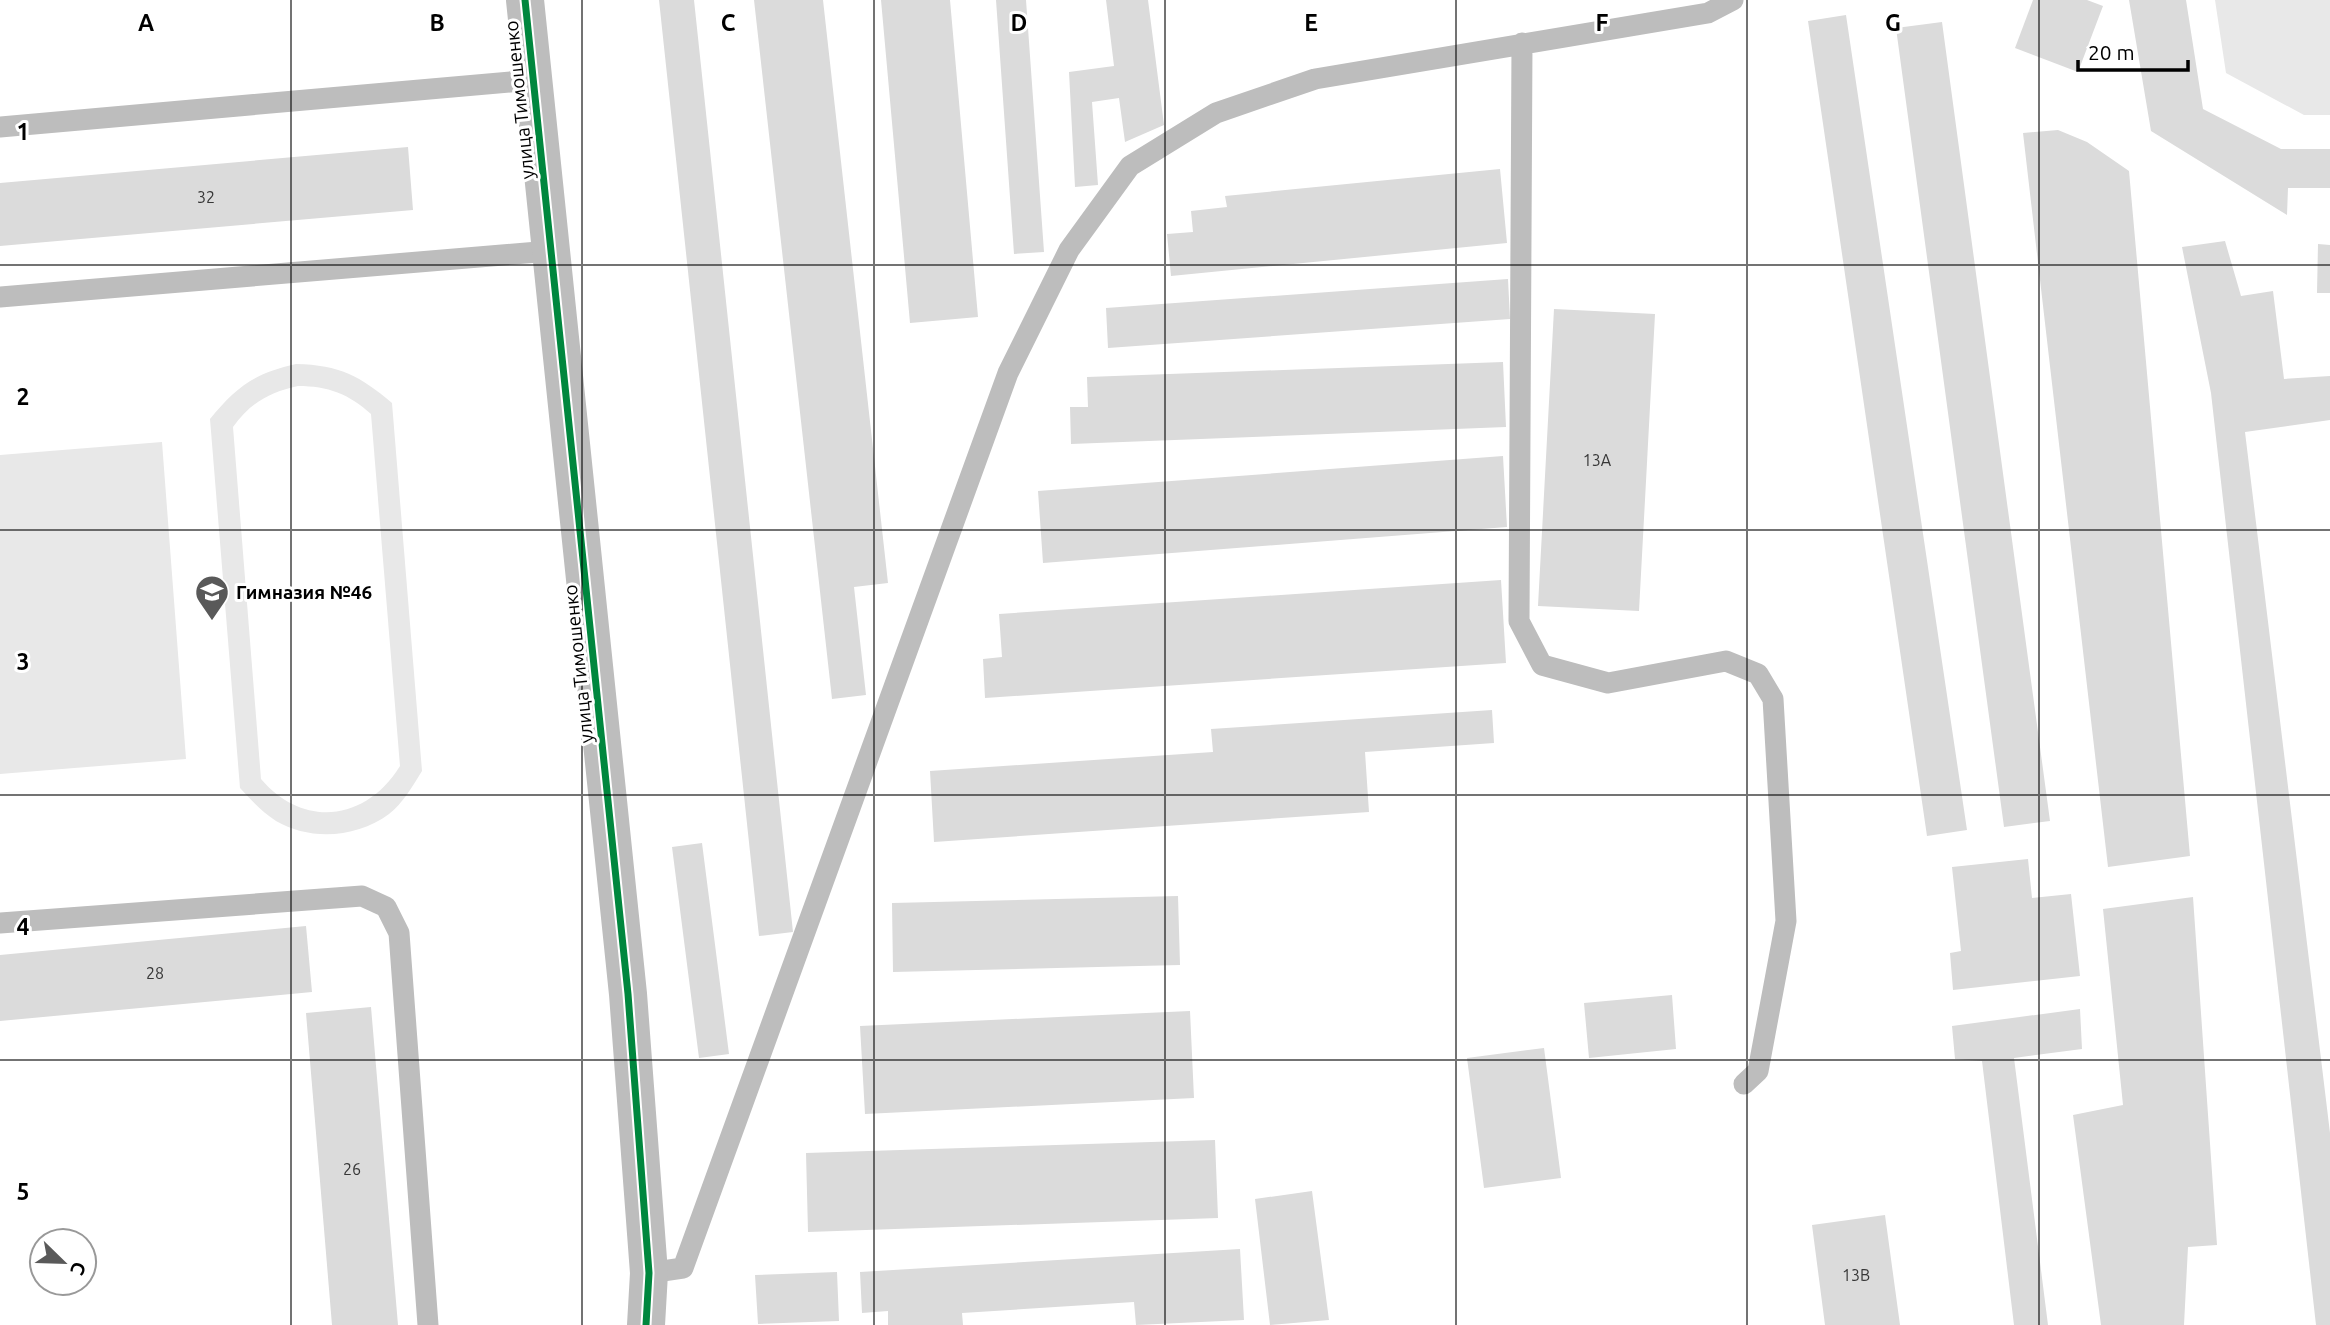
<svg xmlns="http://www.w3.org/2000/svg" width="2330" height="1325" font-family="Ubuntu,sans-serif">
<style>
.green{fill:#e8e8e8;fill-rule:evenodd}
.building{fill:#dbdbdb}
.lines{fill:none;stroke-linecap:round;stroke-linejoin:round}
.service{stroke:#bdbdbd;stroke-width:21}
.tertiary{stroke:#bdbdbd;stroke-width:38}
.cycleway-casing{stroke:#fff;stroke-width:11}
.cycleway{stroke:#00873e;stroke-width:7}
.grid{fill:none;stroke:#000;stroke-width:2;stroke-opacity:0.55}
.labels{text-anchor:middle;stroke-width:6;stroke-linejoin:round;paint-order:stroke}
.number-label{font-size:16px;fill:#373737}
.street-label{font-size:19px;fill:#000;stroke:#fff}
.poi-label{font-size:19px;font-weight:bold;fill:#000;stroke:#fff;text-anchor:start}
.grid-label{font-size:23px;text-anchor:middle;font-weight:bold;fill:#000;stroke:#fff;stroke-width:6;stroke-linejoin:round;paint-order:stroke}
</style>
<rect width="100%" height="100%" fill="#fff"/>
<path class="green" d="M2215,0H2330V115H2304L2226,73Z
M296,364C340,365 360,376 392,403L422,771C412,787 403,803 389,814C357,838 310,841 276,821C262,812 251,800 240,788L210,419C236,387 255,373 296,364ZM298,386C328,386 349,394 371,414L400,766C366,821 304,829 261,779L233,427C250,403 270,392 298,386Z
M162,442L186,759L0,774V455Z"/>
<path class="building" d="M659,0H694L793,932L759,936Z
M754,0H823L888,583L854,587L866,695L832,699Z
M881,0H950L978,317L910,323Z
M996,0H1026L1044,252L1014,254Z
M1106,0H1148L1164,125L1125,142L1119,98L1092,102L1098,185L1075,187L1069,72L1114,66Z
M2033,0H2087L2103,6L2078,72L2015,48Z
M2129,0H2186L2203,109L2281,149H2330V188H2288L2287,215L2151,131Z
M1846,15L1967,830L1927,836L1808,21Z
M1942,22L2050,821L2004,827L1896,28Z
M2058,130L2087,142L2129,171L2190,856L2108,867L2023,133Z
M408,147L413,210L0,246V183Z
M1500,169L1507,243L1171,276L1167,234L1193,232L1191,211L1227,207L1225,196Z
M2225,241L2241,296L2273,291L2284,379L2330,376V420L2245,432L2330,1133V1325H2316L2211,393L2182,247Z
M2318,244L2330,245V293H2317Z
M1508,279L1510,319L1108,348L1106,308Z
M1554,309L1655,314L1639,611L1538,606Z
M1503,362L1506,427L1071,444L1070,407H1088L1087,377Z
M1503,456L1507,527L1043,563L1038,491Z
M1501,580L1506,663L985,698L983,659L1002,657L999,614Z
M1492,710L1494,743L1365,752L1369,812L934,842L930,771L1213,752L1211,729Z
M702,843L729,1054L699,1058L672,847Z
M2028,859L2032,898L2071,894L2080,976L1953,990L1950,953L1961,951L1952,867Z
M1178,896L1180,965L893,972L892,903Z
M2193,897L2217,1245L2188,1247L2184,1325H2101L2073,1115L2123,1105L2103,909Z
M306,926L312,992L0,1021V955Z
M1672,995L1676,1049L1589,1058L1584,1003Z
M371,1007L398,1325H332L306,1013Z
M2080,1009L2082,1049L2014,1058L2048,1325H2014L1982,1061L1955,1059L1952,1026Z
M1190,1011L1194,1098L865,1114L860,1026Z
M1544,1048L1561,1178L1484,1188L1467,1058Z
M1215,1140L1218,1218L808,1232L806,1153Z
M1312,1191L1329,1320L1270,1325L1255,1199Z
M1885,1215L1900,1325H1825L1812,1225Z
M1240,1249L1244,1320L1136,1325L1134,1302L962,1313L963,1325H888V1311L862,1313L860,1272Z
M837,1272L839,1321L758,1324L755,1275Z"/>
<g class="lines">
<path class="service" d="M1522,43L1519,621L1542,665L1608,683L1726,661L1758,674L1773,699L1786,921L1758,1071L1744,1084
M0,127L532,80
M0,297L550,251
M0,923L362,896L386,907L399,933L428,1325
M649,1273L683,1268L1008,373L1069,250L1130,166L1216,113L1315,79L1708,13L1733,0"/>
<path class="tertiary" d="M525,0L628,994L649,1273L646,1325"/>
<g class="cycleway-casing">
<path id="cycleway" d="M525,0L628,994L649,1273L646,1325"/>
</g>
<use href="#cycleway" class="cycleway"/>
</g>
<path class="grid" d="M291,0V1325M582,0V1325M874,0V1325M1165,0V1325M1456,0V1325M1747,0V1325M2039,0V1325M0,265H2330M0,530H2330M0,795H2330M0,1060H2330"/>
<defs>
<g id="school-pin" transform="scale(1.75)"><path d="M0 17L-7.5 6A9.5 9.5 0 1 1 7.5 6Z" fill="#595959" stroke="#fff"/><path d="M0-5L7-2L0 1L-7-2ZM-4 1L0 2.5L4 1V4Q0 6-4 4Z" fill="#fff"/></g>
</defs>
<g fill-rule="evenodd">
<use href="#school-pin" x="212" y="592"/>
</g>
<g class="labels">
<g class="number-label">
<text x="206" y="203">32</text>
<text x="1597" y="466">13А</text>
<text x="155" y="979">28</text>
<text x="352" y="1175">26</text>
<text x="1856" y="1281">13В</text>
</g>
<g class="street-label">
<text transform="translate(519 100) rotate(-96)" y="7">улица Тимошенко</text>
<text transform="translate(578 664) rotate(-96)" y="7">улица Тимошенко</text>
</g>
<g class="poi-label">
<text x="236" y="599">Гимназия №46</text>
</g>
</g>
<g class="grid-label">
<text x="146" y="31">A</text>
<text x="437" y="31">B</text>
<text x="728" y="31">C</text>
<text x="1019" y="31">D</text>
<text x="1311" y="31">E</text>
<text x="1602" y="31">F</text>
<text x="1893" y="31">G</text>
<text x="23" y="140">1</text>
<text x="23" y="405">2</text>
<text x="23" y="670">3</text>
<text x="23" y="935">4</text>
<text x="23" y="1200">5</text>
</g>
<g transform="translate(63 1262) rotate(113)"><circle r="33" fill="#ffffff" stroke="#999999" stroke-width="2"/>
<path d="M0-5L12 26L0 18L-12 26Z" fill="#595959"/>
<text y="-10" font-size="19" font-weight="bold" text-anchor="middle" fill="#000000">С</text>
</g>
<path d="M2078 60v10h110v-10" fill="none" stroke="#000000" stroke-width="3.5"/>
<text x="2088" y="60" font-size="21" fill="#000000" stroke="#ffffff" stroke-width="5" paint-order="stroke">20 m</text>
</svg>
